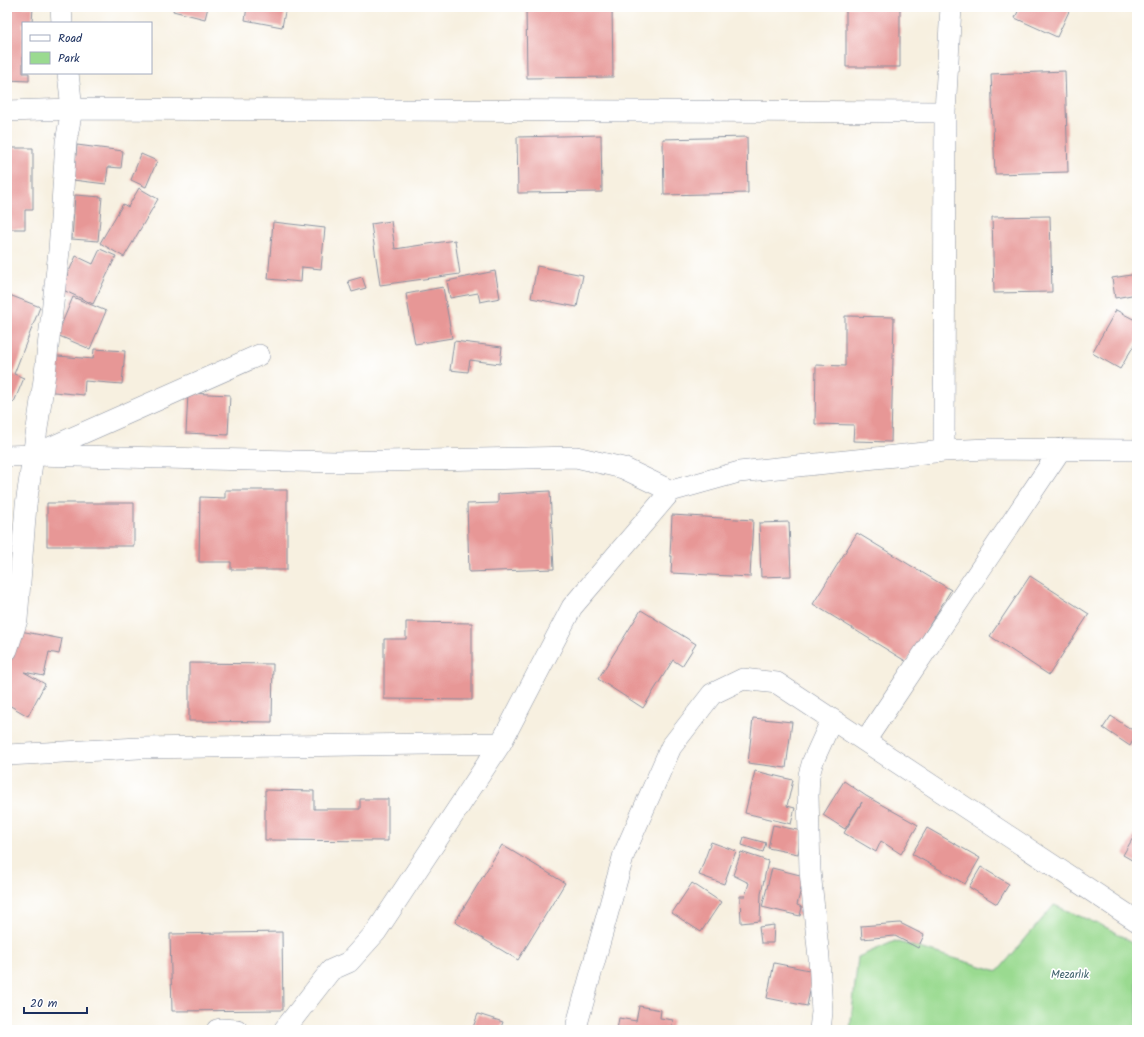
<svg xmlns="http://www.w3.org/2000/svg" width="1144" height="1037" font-family="Kalam,sans-serif">
<style>
.green{fill:#9ada90;stroke:#5a8477}
.building{fill:#e79796}
.lines{fill:none;stroke-linecap:round;stroke-linejoin:round}
.minor-casing{stroke:#89909f;stroke-width:22}
.minor{stroke:#fff;stroke-width:21}
.labels{text-anchor:middle;stroke-width:3.5;stroke-linejoin:round;paint-order:stroke}
.park-label{font-size:11px;fill:#41626d;stroke:#fff}
</style>
<rect width="100%" height="100%" fill="#fff"/>
<filter id="ink" filterUnits="userSpaceOnUse"><feTurbulence type="fractalNoise" baseFrequency=".025" numOctaves="2"/><feDisplacementMap in="SourceGraphic" scale="8" xChannelSelector="R" yChannelSelector="G"/><feConvolveMatrix kernelMatrix="1 2 1 2 8 2 1 2 1" color-interpolation-filters="sRGB"/></filter>
<filter id="wash" filterUnits="userSpaceOnUse"><feTurbulence type="fractalNoise" baseFrequency=".012" numOctaves="4" result="noise"/><feDisplacementMap in="SourceGraphic" scale="16" xChannelSelector="R" yChannelSelector="G"/><feGaussianBlur stdDeviation="0.9" result="paint"/><feColorMatrix in="noise" values="0 0 0 0 0 0 0 0 0 0 0 0 0 0 0 0 0 1.4 0 .05"/><feComposite in="paint" operator="in"/></filter>
<g filter="url(#wash)">
<rect width="100%" height="100%" fill="#f7f0e0"/>
<path class="green" d="M1054,905L1112,930L1137,946V1030H850L858,957L895,941L998,971Z"/>
<g id="blocks">
<path class="building" d="M7,7H33L32,23H23V73H29V81L7,80Z
M174,7H208L205,19L173,11Z
M247,7H286L282,27L245,20Z
M526,7H612L613,77L527,78Z
M846,7H900V67H846Z
M1020,7H1071L1057,37L1015,18Z
M1065,71L1068,172L995,174L991,74Z
M601,135L602,192L518,193L517,137Z
M747,137L748,193L664,195L663,139Z
M77,145L123,151L121,168L108,167L106,184L73,180Z
M7,148H33V210H25V229H7Z
M141,154L157,161L146,187L131,180Z
M139,188L158,199L124,257L100,243L123,204L128,207Z
M75,195L102,197L98,241L72,239Z
M1050,216L1052,292L994,293L992,217Z
M391,221L395,249L455,240L460,274L380,285L371,224Z
M273,222L325,228L321,269L302,267L301,282L268,279Z
M100,249L116,256L93,304L61,289L76,256L93,264Z
M537,266L583,275L577,307L531,298Z
M495,271L500,298L480,302L478,293L450,298L447,281Z
M1137,274V294L1115,298L1112,278Z
M362,277L366,288L352,292L348,281Z
M443,287L452,338L415,344L406,294Z
M7,294L40,307L14,374L24,378L14,402L7,399Z
M73,297L106,311L90,349L57,335Z
M1116,310L1137,321V340L1120,369L1092,353Z
M845,316L894,317L891,442L853,441L854,425L815,424L816,365L845,366Z
M454,341L502,347L500,364L470,360L468,372L450,370Z
M94,349L125,351L122,384L85,381L84,395L44,391L47,355L93,359Z
M188,393L230,395L228,435L186,433Z
M225,490H287V570H231V562H199L200,497L225,498Z
M550,491L554,569L469,572L467,504L498,503V494Z
M47,503H134V546H47Z
M672,515L753,520L750,577L671,573L672,556H670Z
M1136,516H1137V566H1135Z
M789,522L791,576L761,577L759,523Z
M857,533L951,590L907,662L813,604Z
M1030,576L1089,614L1049,675L990,636Z
M641,610L696,644L682,666L673,660L643,708L598,679Z
M406,622L472,623V700L384,699V639H406Z
M15,630L62,639L59,654L49,652L44,676L24,672L45,684L28,716L7,704V677L11,670L8,669Z
M189,663L273,664L272,722L189,721Z
M1111,716L1137,733L1130,746L1103,728Z
M753,718L792,722L786,768L748,763Z
M755,771L793,780L787,806L795,808L791,824L745,813Z
M844,781L866,796L918,825L901,854L881,841L876,852L844,833L862,802L845,829L823,815Z
M265,790L314,791V809H360V799H388V841L265,840Z
M773,825L802,831L798,854L768,848Z
M927,828L980,858L965,884L912,854Z
M1137,831V863L1123,855Z
M744,837L766,843L763,852L742,845Z
M711,842L736,851L724,884L699,875Z
M502,845L565,883L518,960L455,922Z
M741,852L768,861L761,894L760,921L741,923L740,896H745L749,883L733,875Z
M981,867L1009,884L997,904L969,887Z
M772,868L804,876L797,905L802,907L800,916L762,907Z
M692,883L721,902L701,932L672,913Z
M900,923L924,935L918,948L895,936L862,939L861,926Z
M774,925L773,943H761L759,927Z
M282,932L283,1010L172,1011L170,934Z
M774,963L814,971L807,1006L767,998Z
M639,1006L661,1010L660,1018L673,1020L671,1030H617L619,1018L636,1021Z
M478,1014L503,1022L500,1030H472Z"/>
</g>
</g>
<g filter="url(#ink)">
<use href="#blocks" fill-opacity="0" stroke="#89909f" stroke-width="1"/>
<g class="lines">
<g class="minor-casing">
<path id="minor" d="M61,7L62,23
M7,111L72,109L945,112
M944,451L945,112L951,7
M38,453L259,355
M7,456L33,455L336,462L576,457L623,468L671,491
M7,650L17,620L26,505L45,373L59,251L66,142L72,109L68,73
M865,741L1061,449
M7,755L139,748L501,743
M217,1030L221,1029L237,1030
M284,1030L331,970L349,962L376,932L501,743L572,607L671,491L739,472L944,451L988,449L1137,450
M577,1030V1024L624,854L671,747L712,694L743,679L777,683L1137,921
M820,1030L822,1012L819,958L810,871L808,796L809,775L813,761L832,719"/>
</g>
<use href="#minor" class="minor"/>
</g>
</g>
<g class="labels">
<g class="park-label">
<text x="1070" y="978">Mezarlık</text>
</g>
</g>
<rect width="1144" height="1037" fill="none" stroke="#fff" stroke-width="24"/>
<rect x="22" y="22" width="130" height="52" fill="#ffffff" stroke="#a4acbf"/>
<rect x="30" y="35" width="20" height="6" fill="#ffffff" stroke="#a4acbf"/>
<text x="58" y="42" font-size="12" fill="#1b2f5e">Road</text>
<rect x="30" y="52" width="20" height="12" fill="#9ada90" stroke="#a4acbf"/>
<text x="58" y="62" font-size="12" fill="#1b2f5e">Park</text>
<path d="M24 1007v6h63v-6" fill="none" stroke="#1b2f5e" stroke-width="2"/>
<text x="30" y="1007" font-size="12" fill="#1b2f5e" stroke="#ffffff" stroke-width="3" paint-order="stroke">20 m</text>
</svg>
